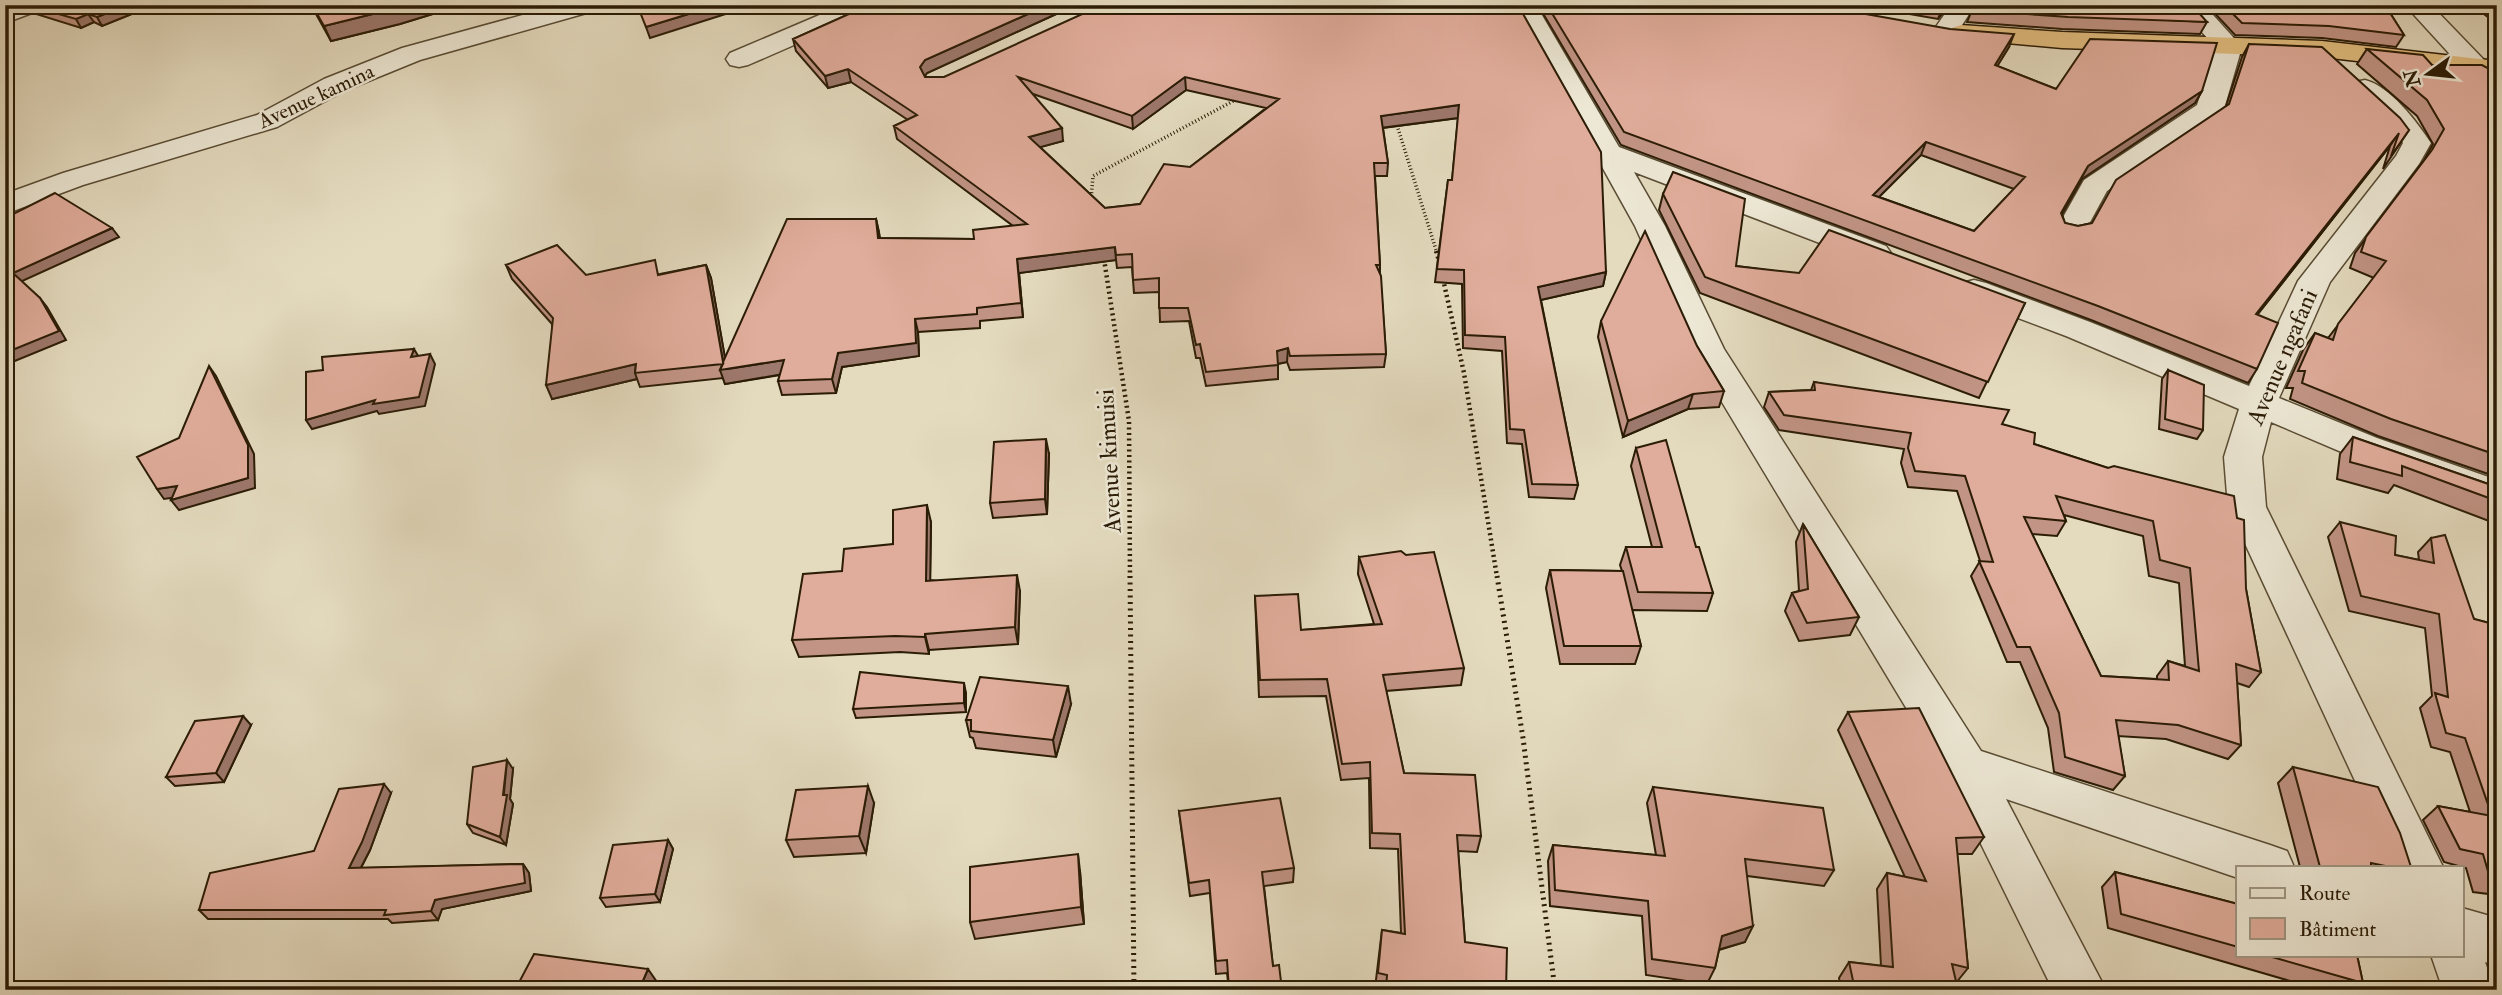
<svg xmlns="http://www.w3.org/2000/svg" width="2502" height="995" font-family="'IM FELL Double Pica',serif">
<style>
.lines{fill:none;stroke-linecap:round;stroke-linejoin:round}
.street-casing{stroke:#594c34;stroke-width:3}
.highway-casing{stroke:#2b1c06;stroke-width:3}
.path-far2{stroke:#2b1c06;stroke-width:3.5;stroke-dasharray:1 2.5;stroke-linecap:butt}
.path-far1{stroke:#2b1c06;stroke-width:4.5;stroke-dasharray:2 3.5;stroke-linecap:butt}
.path{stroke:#2b1c06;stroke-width:5;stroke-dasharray:2 4.5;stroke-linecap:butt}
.street{fill:#ede8d5;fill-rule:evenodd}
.highway{fill:#e2be80;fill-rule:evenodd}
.wall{fill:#c19485;stroke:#2b1c06;stroke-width:2;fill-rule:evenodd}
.shaded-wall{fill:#9d786c;stroke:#2b1c06;stroke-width:2}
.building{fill:#e0ac9b;stroke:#2b1c06;stroke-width:2;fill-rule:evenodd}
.labels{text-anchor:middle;stroke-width:5;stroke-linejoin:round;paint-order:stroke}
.far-street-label{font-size:21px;fill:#2b1c06;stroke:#ede8d5}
.street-label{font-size:24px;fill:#2b1c06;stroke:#ede8d5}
</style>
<rect width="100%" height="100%" fill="#e4dbbf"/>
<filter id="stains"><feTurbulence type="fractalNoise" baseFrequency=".00286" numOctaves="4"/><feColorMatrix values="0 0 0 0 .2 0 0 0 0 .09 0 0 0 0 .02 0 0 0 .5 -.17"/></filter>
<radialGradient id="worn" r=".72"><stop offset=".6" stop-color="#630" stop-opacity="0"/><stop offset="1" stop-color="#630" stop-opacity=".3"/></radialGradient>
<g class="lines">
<g class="street-casing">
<path id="street" d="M9,5H43L40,10L5,23V7Z
M559,5H600L597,10L420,60L344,91L277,127L83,185L5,214V194L63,173L257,115L324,79L402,48Z
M843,5H877L874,10L748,65L739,67L730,65L726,59L730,53Z
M1512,5H1536L1619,147L1886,246L1891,253L1886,260L1875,262L1864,260L1634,172L1665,226L1724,349L1981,751L2270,845L2287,851L2294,867H2238V878L2006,799L2106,990H2053L1949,779L1690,349L1635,226Z
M1951,5H1975L1955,36L1946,39L1937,36L1933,31Z
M2178,5H2204L2242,47L2224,109L2220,115L2107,191L2083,235L2072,237L2061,235L2057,228L2084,180L2197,105L2216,48Z
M2405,5H2431L2486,62L2490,68L2486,74L2477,76L2468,74Z
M2365,80C2390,86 2417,122 2431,143L2419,164L2330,282L2279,398L2377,438L2497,480V507L2351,456L2271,422L2262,457L2266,507L2443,867H2395L2228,507L2224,457L2239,409L2066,336L1962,297L1958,290L1962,283L1974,280L1986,283L2090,322L2249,386L2298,281L2396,156L2403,143L2394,129L2352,88L2355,82Z
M2462,908L2497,918V966L2485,962L2495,990H2443L2431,955H2462Z"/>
</g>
<g class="highway-casing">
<path id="highway" d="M1961,25L2062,32L2322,41L2497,61V77L2322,57L2062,48L1952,38L1948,33L1952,28Z"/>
</g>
<path class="path-far2" d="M1396,122L1437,253
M1091,200L1093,176L1237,99"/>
<path class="path-far1" d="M1436,251L1440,264
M1104,259L1129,421L1130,577
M1443,279L1464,373L1497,577"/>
<path class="path" d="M1130,576L1134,990
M1497,576L1523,738L1555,990"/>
<use href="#street" class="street"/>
<use href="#highway" class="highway"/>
</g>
<path class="wall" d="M32,5H154L102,26L94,22L81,28L36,14L30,6Z
M311,5H462L400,24L331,41Z
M869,5H1076L927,73L925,76V77H944L1518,5L1606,272L1603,286L1541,300L1578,485L1574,499L1529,497L1522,444L1507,443L1502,351L1463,348L1462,284L1435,282L1448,180H1452L1458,118L1383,128L1388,163L1387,176H1375L1380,265V273L1386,354L1384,367L1290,370L1287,362L1278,364V379L1206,386L1200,358H1196L1189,321L1160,322L1159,292L1134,293L1132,267L1117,268L1116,260L1019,273L1023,317L980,321V328L918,332L919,356L842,367L836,393L782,395L778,381L780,375L725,384L723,378L640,387L637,379L552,399V324L512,279L506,265L586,275L660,274L706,265L711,278L725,359L876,219L880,238L974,239L1013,226L897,139L894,126L908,120L851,82L828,88L796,51L793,39ZM1186,90L1266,108L1190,167L1140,204L1105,208L1040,147L1063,141L1033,94L1133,129Z
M1538,5H1815L2009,47L1997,66L2056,89L2202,91L2195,103L2082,179L2062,214L2065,223L2078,226L2092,223L2226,106L2242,57L2249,44L2409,130L2383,169L2390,146L2257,315V369L2248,383L2091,320L1621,145ZM1921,155L2014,189L1974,231L1879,197Z
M1857,5H1949L1938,19Z
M2207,5H2385L2404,35L2396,47L2322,38L2235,35Z
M2472,5H2497V24Z
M1972,10L2207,22L2200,34L2062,29L1967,22Z
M2367,49L2432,65L2497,73V477L2378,436L2290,399L2293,388H2286L2303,350L2315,333L2328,338L2374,278L2350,268L2355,253L2424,160L2433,144L2417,116L2357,64Z
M1663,194L1736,266L2025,303L1979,398L1700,293L1659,210Z
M1601,321L1697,346L1724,391L1719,407L1688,409L1623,437L1598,337Z
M2168,370L2203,430L2197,439L2159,429L2162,379Z
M1814,382L2002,424L2034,444L2108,468L2246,589L2261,672L2249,687L2237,683L2241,745L2228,759L2166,739L2118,736L2125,776L2113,790L2054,772L2048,728L2020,662H2007L1971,576L1980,561L1957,491L1908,487L1901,463L1904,449L1779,430L1764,407L1769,392L1811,390ZM2064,515L2143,536L2149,576L2179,583L2185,666L2168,661L2157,676V679L2101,676L2032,534L2057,536L2066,521Z
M2353,437L2497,487V524L2394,485L2388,493L2337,479L2340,454Z
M1636,448L1696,547L1713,593L1707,611L1632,610L1641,646L1635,664H1560L1546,588L1550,570L1622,571L1620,565L1626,547H1652L1631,466Z
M1049,454L1047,514L993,518L990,503Z
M931,522L930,580L1020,591L1018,644L929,650V654L900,652L799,657L792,640L842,571L893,544Z
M2340,522L2395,555L2419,560L2418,552L2431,538L2474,619L2497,625V895L2473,892L2466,868L2444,862L2423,820L2438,806L2470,812L2450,752L2431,747L2420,708L2432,696L2425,628L2349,611L2328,537Z
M1803,524L1859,617L1850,635L1799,641L1785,611L1792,593L1799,591L1796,542Z
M1359,557L1464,668L1461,685L1386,691L1404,773L1481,836L1477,852L1458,851L1465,942L1506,990H1385L1375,988L1382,930L1401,933L1398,849L1370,848L1369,778L1341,780L1326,696L1259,697L1255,596L1301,630L1374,624L1358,574Z
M966,693V712L856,718L853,709Z
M1071,704L1056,757L976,748L973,738L970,737L966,720Z
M1848,712L1984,837L1972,854H1957L1968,968L1956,983L1958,990H1841L1839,978L1849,962L1881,966L1877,889L1887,873L1905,877L1838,730Z
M251,725L224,782L175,786L166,777Z
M2293,767L2411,867H2300L2278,783Z
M513,769L510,799L513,804L506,845L473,833L467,824Z
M1653,787L1834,870L1824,886L1747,876L1745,942L1719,950L1715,968L1707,984L1646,975L1642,916L1550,906L1548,861L1553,845L1656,855L1647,803Z
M391,793L370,850L361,868L523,864L529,873L531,891L442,909L438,920L392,923L388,919H208L199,910L314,851Z
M874,803L866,853L794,857L786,840Z
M1179,811L1294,868L1293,882L1264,886L1273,966L1282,990H1229L1227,973L1216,974L1210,893L1190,896Z
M668,840L673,849L660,902L606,907L600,898Z
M1080,871L1084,924L975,939L970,922Z
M2115,872L2238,904V955H2357L2363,983L2354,990H2321L2108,928L2102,887Z"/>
<path class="shaded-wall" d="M128,5H154L102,26L97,17Z
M409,5H462L400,24L331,41L324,26Z
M718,5H754L650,38L646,27Z
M1048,5H1076L927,73L922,80L920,67L925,60Z
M1944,5H1949L1938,19L1943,7Z
M88,14L94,22L81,28L76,19Z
M2014,34L2009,47L1990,78L1995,65Z
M848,69L851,82L828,88L825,76Z
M1185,77L1186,90L1133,129L1132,116Z
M2202,91L2195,103L2082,179L2055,227L2088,166Z
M1459,105L1458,118L1380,128L1381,116Z
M1062,128L1063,141L1030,150L1029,137Z
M2399,133L2390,146L2247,328L2256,314Z
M1926,142L1921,155L1868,208L1873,195Z
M876,219L879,232L881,252L878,238Z
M112,228L119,237L20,282L13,273Z
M1115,247L1116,260L1019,273L1023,317L1017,259Z
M706,265L711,278L727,369L784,360L789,373L725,384L720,370L723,362Z
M1606,272L1603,286L1536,301L1538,287Z
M40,298L47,307L66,340L5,365V353Z
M915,319L918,332L919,356L842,367L836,393L832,379L838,353Z
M1288,348L1287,362L1277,364V351Z
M414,349L420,359L411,357Z
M430,354L435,364L425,406L379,414L377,411L312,429L306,420L375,400Z
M636,364L635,373L637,379L552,399L546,385Z
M209,366L216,376L254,454L255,488L179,510L171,500L248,478Z
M1693,394L1688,409L1623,437L1628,421Z
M1046,439L1049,454L1047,514L1045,499Z
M177,486L184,496L164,499L157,489Z
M927,505L931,522L930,597L926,581Z
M1017,575L1020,591L1018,644L1015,627Z
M925,634L929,650V654L925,637Z
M964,683L966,693V712L964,703Z
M1068,686L1071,704L1056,757L1053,740Z
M243,716L251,725L224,782L216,773Z
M507,760L513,769L510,799L513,804L506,845L500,837Z
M384,784L391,793L370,850L356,877L349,868Z
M868,786L874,803L866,853L859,836Z
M668,840L673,849L660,902L655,894Z
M1078,854L1080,871L1084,924L1081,907Z
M523,864L529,873L531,891L442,909L438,920L431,911L435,900Z
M1753,926L1745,942L1714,951L1722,936Z
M648,969L659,985L657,990H639Z"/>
<path class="building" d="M32,5H128L97,17L88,14L76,19L30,6Z
M312,5H409L324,26Z
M642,5H718L646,27L638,7Z
M869,5H1048L925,60L920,67L925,77H944L1102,5H1518L1601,152L1606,272L1538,287L1578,485L1532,484L1524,430L1510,429L1505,337L1465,335L1464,270L1437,269L1448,180H1452L1459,105L1381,116L1388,163H1374L1380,265H1376L1381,276L1386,354L1290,356L1288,348L1277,351L1278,365L1206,372L1200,344L1196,345L1188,308H1159V278L1133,280L1132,254L1116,255L1115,247L1017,259L1021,303L977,308V314L915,319L916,343L838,353L832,379L778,381L784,360L720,370L723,364L635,373L636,364L546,385L553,318L506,265L557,245L586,275L655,260L658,275L706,265L723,362L787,219H876L878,238L974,239L973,230L1027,224L894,126L917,115L848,69L825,76L793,39ZM1018,77L1132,116L1185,77L1279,99L1190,167L1164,164L1140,204L1105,208L1029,137L1062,128Z
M1547,5H1815L1950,29L2014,34L1995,65L2056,89L2090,39L2217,43L2202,91L2088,166L2061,213L2065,223L2078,226L2092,223L2116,180L2229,104L2249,44L2322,47L2400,118L2409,130L2391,156L2399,133L2256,314L2278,323L2257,369L2098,306L1624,132ZM1926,142L2025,177L1974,231L1873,195Z
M1975,5H2192L2207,22L2068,17L1972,10Z
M2224,5H2385L2404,35L2329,26L2242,23Z
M2488,5H2497V12Z
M2367,49L2423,55L2432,65H2482L2497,73V455L2391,419L2302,383L2305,371H2298L2315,333L2333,340L2338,324L2386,261L2361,252L2366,237L2432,150L2444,129L2427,100Z
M1673,172L1745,199L1736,266L1799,273L1829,230L2025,303L1988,382L1705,277L1663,194Z
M55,193L112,228L13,273L40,298L59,331L5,353V218Z
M1645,231L1697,346L1724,391L1693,394L1628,421L1601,321Z
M414,349L411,357L430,354L419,397L373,404L375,400L306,420V372L323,370L322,357Z
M209,366L248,445V478L171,500L177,486L157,489L137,457L179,438Z
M2168,370L2204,385L2203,430L2165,419Z
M1814,382L2009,410L2002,424L2035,433L2034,444L2108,468L2114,466L2234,496L2237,518L2244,520L2246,589L2261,672L2236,664L2241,745L2178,725L2116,720L2125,776L2065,757L2059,713L2030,647H2017L1979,561L1993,562L1965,476L1915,471L1908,448L1911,433L1784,415L1769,392L1815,390ZM2056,496L2153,521L2160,560L2190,568L2199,671L2168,661L2169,680L2101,676L2024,517L2066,521Z
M2353,437L2497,487V501L2402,466V476L2350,462Z
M1046,439L1045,499L990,503L994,442Z
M1666,440L1696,547H1699L1713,593L1638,592L1626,547H1662L1636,448Z
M927,505L926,581L1017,575L1015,627L925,634V637L895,636L792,640L803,574L842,571L844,549L893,544V510Z
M2340,522L2396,536L2395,555L2434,563L2431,538L2445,535L2474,619L2497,625V879L2490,878L2483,854L2460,849L2438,806L2492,816L2465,738L2446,733L2435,693L2448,697L2439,614L2361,596Z
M1803,524L1859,617L1807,623L1792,593L1808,589Z
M1401,551L1406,555L1434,552L1464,668L1383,675L1404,773L1475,775L1481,836L1457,835L1465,942L1507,948L1506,990H1490L1463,986V990H1386L1387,975L1378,973L1382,930L1405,934L1400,834L1372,833L1370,762L1342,764L1327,679L1260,680L1255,596L1298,594L1301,630L1382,624L1359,557Z
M1550,570L1623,571L1641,646H1564Z
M860,672L964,683V703L853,709Z
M980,677L1068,686L1053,740L971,731V720H966Z
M1919,708L1984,837L1956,838L1968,968L1952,964L1958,990H1855L1849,962L1893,967L1887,873L1926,881L1848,712Z
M243,716L216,773L166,777L195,721Z
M507,760L503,795H507L500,837L467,824L473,767Z
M2293,767L2378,787L2400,833L2411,867H2390L2371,863V867H2320Z
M384,784L362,842L349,868L523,864L525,883L435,900L431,911L384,915L386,910H199L210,873L314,851L339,789Z
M868,786L859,836L786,840L796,790Z
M1653,787L1823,808L1834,870L1745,859L1753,926L1722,936L1715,968L1652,959L1648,901L1555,890L1553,845L1665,856Z
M1280,798L1294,868L1262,872L1273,966L1279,965L1282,990H1229L1227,960L1216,961L1209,880L1189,883L1179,811Z
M668,840L655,894L600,898L613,845Z
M1078,854L1081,907L970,922V867Z
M2115,872L2238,904V947L2121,914Z
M534,954L648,969L639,990H515Z
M2265,955H2357L2363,983Z
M1031,985V990H957V988Z"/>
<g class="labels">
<g class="far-street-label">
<text transform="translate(316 96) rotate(-25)" y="7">Avenue kamina</text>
</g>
<g class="street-label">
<text transform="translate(2282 357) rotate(-67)" y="8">Avenue ngafani</text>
<text transform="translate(1109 461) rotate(-93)" y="8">Avenue kimuisi</text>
</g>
</g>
<rect width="2502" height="995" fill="none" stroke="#e4dbbf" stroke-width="28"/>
<rect x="7" y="7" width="2488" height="981" fill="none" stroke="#2b1c06" stroke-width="3.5"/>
<rect x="14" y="14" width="2474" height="967" fill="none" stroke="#2b1c06" stroke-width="2"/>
<rect x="2236" y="866" width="228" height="91" fill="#ede8d5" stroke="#9f9682" stroke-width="2"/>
<rect x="2250" y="888" width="35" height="10" fill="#ede8d5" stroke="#9f9682" stroke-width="2"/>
<text x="2299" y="900" font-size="21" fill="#2b1c06">Route</text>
<rect x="2250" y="918" width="35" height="21" fill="#e0ac9b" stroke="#9f9682" stroke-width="2"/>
<text x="2299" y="936" font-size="21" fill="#2b1c06">Bâtiment</text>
<g transform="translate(2428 74) rotate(255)" stroke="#ede8d5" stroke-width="5" paint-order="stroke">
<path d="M0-5L12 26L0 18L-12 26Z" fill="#2b1c06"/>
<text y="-10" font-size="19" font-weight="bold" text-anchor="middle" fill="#2b1c06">N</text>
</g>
<rect width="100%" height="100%" filter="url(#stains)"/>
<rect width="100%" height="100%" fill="url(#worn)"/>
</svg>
